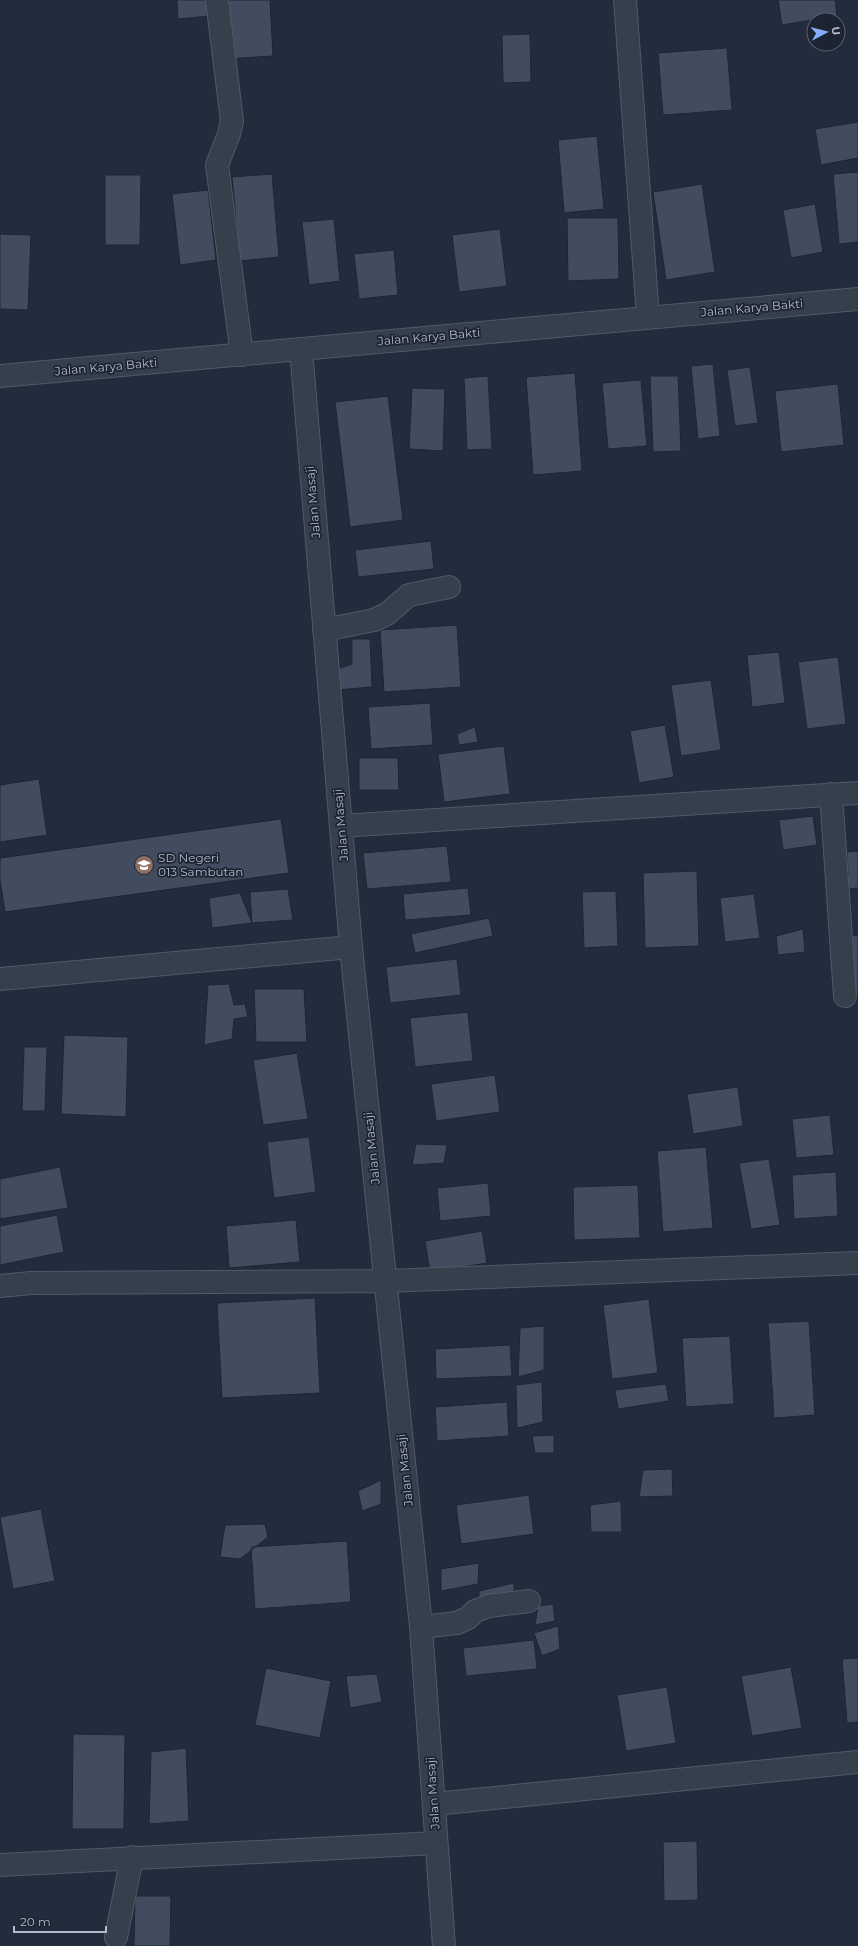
<svg xmlns="http://www.w3.org/2000/svg" width="858" height="1946" font-family="Montserrat,sans-serif">
<style>
.building{fill:#414c5e;stroke:#1e2633}
.lines{fill:none;stroke-linecap:round;stroke-linejoin:round}
.minor-casing{stroke:#525967;stroke-width:24}
.minor{stroke:#363f4c;stroke-width:22}
.labels{text-anchor:middle;stroke-width:3.5;stroke-linejoin:round;paint-order:stroke}
.street-label{font-size:12px;fill:#b2b9c8;stroke:#1c2431}
.poi-label{font-size:12px;fill:#b2b9c8;stroke:#1c2431;text-anchor:start}
</style>
<rect width="100%" height="100%" fill="#232c3c"/>
<path class="building" d="M177,0H208L209,16L178,19Z
M223,0H270L273,56L226,59Z
M778,0H835L837,16L782,25Z
M530,34L531,82L503,83L502,35Z
M727,48L732,110L663,115L658,53Z
M858,122V158L821,165L815,129Z
M597,136L604,209L564,213L558,140Z
M858,172V242L839,244L833,174Z
M272,174L279,257L240,261L232,177Z
M105,175H141L140,245H105Z
M702,184L715,272L666,280L653,192Z
M208,190L216,260L180,265L172,194Z
M815,204L823,252L791,258L783,210Z
M567,218H618L619,279L568,281Z
M334,219L340,281L309,285L302,222Z
M500,229L507,286L459,292L452,235Z
M0,234L31,235L28,310L0,309Z
M394,250L398,295L359,299L354,254Z
M713,364L720,436L698,439L691,366Z
M750,367L758,423L735,426L727,370Z
M575,373L582,471L533,475L526,377Z
M488,376L492,449L467,450L464,378Z
M650,376H678L681,451L653,452Z
M641,380L647,446L608,449L602,383Z
M838,384L844,445L781,452L775,391Z
M412,388L445,389L443,451L409,449Z
M388,396L403,520L350,527L335,402Z
M431,541L434,569L358,577L355,550Z
M457,625L461,687L384,692L380,630Z
M352,639H370L372,687L337,690L335,670L352,664Z
M779,652L785,703L752,707L747,655Z
M838,657L846,724L807,729L798,662Z
M711,680L721,750L681,756L671,685Z
M430,703L433,745L371,749L368,707Z
M665,725L674,777L639,783L630,731Z
M475,727L478,742L459,745L457,734Z
M504,746L510,794L444,802L438,754Z
M359,758H398L399,790H359Z
M39,779L47,835L0,842V785Z
M813,816L817,845L783,850L779,820Z
M281,819L289,873L5,912L0,880V858Z
M447,846L451,882L367,889L363,853Z
M858,851V888L849,889L847,852Z
M697,871L699,946L645,948L643,873Z
M468,888L471,915L405,920L403,894Z
M288,889L293,920L252,923L250,892Z
M616,891L618,946L584,948L582,892Z
M240,893L252,923L212,928L209,898Z
M754,894L760,938L725,942L720,898Z
M489,918L493,936L415,953L411,934Z
M803,929L805,952L778,955L776,936Z
M858,935V994H856L852,936Z
M457,959L461,995L390,1003L386,967Z
M229,984L234,1005L245,1004L248,1017L234,1019L232,1039L204,1045L208,985Z
M254,989H304L307,1042H256Z
M468,1012L473,1061L415,1067L410,1018Z
M64,1035L128,1037L126,1117L61,1114Z
M24,1047H47L45,1111H22Z
M297,1053L308,1119L263,1125L253,1060Z
M495,1075L500,1112L436,1121L431,1084Z
M738,1087L743,1126L693,1134L687,1094Z
M830,1115L834,1155L796,1158L792,1119Z
M309,1137L316,1192L274,1198L267,1142Z
M416,1144L447,1145L444,1163L412,1165Z
M706,1147L713,1228L663,1232L657,1151Z
M769,1159L780,1225L751,1229L739,1163Z
M60,1167L68,1208L0,1219V1179Z
M836,1172L838,1216L794,1219L792,1175Z
M488,1183L491,1216L440,1221L437,1188Z
M638,1185L640,1238L574,1240L573,1187Z
M57,1215L64,1252L0,1265V1226Z
M296,1220L300,1262L229,1268L226,1226Z
M482,1231L487,1263L430,1272L425,1241Z
M315,1298L320,1393L222,1398L217,1303Z
M649,1299L658,1373L612,1379L603,1305Z
M809,1321L815,1415L774,1418L768,1323Z
M544,1326V1370L518,1377L520,1328Z
M730,1336L734,1404L686,1407L682,1338Z
M510,1345L512,1376L436,1379L435,1349Z
M542,1382L543,1422L517,1428L516,1385Z
M666,1384L669,1401L618,1409L615,1390Z
M507,1402L509,1436L437,1441L435,1407Z
M554,1435V1453H535L532,1436Z
M672,1469L673,1496L639,1497L643,1470Z
M381,1480V1504L362,1511L358,1491Z
M529,1495L534,1534L461,1544L456,1505Z
M621,1501L622,1532H591L590,1505Z
M41,1509L55,1581L13,1589L0,1517Z
M265,1524L268,1537L240,1559L220,1557L225,1525Z
M347,1541L351,1602L255,1609L251,1547Z
M479,1563L478,1584L441,1591V1569Z
M514,1583V1597L479,1605V1591Z
M553,1604L555,1621L535,1625L538,1606Z
M558,1626L560,1649L542,1656L534,1633Z
M534,1640L537,1669L466,1676L463,1648Z
M858,1658V1722L847,1723L842,1659Z
M791,1667L802,1728L752,1736L741,1676Z
M266,1668L331,1681L320,1738L255,1725Z
M377,1674L382,1702L350,1708L346,1676Z
M667,1687L676,1743L626,1751L617,1695Z
M73,1734L125,1735L124,1829H72Z
M186,1748L189,1821L149,1824L151,1752Z
M697,1841L698,1900L664,1901L663,1842Z
M135,1896H171L170,1946H134Z"/>
<g class="lines">
<g class="minor-casing">
<path id="minor" d="M217,0L232,121L229,134L217,165L242,355
M625,0L648,317
M301,349L351,947L421,1627L444,1946
M0,376L858,299
M324,630L374,620L387,614L409,595L449,587
M831,794L845,996
M341,826L858,793
M0,979L351,947
M0,1286L31,1283L386,1281L858,1263
M421,1627L457,1623L468,1618L475,1611L489,1606L529,1601
M434,1804L858,1762
M0,1865L436,1843
M116,1937L132,1857"/>
</g>
<use href="#minor" class="minor"/>
</g>
<defs>
<g id="school-disc" transform="scale(1)"><circle r="9.5" fill="#8d6e63" stroke="#1c2431"/><path d="M0-5L7-2L0 1L-7-2ZM-4 1L0 2.5L4 1V4Q0 6-4 4Z" fill="#fff"/></g>
</defs>
<g fill-rule="evenodd">
<use href="#school-disc" x="144" y="865"/>
</g>
<g class="labels">
<g class="street-label">
<text transform="translate(752 308) rotate(-5)" y="4">Jalan Karya Bakti</text>
<text transform="translate(429 337) rotate(-5)" y="4">Jalan Karya Bakti</text>
<text transform="translate(106 367) rotate(-5)" y="4">Jalan Karya Bakti</text>
<text transform="translate(313 502) rotate(-95)" y="4">Jalan Masaji</text>
<text transform="translate(341 825) rotate(-95)" y="4">Jalan Masaji</text>
<text transform="translate(372 1148) rotate(-96)" y="4">Jalan Masaji</text>
<text transform="translate(405 1470) rotate(-96)" y="4">Jalan Masaji</text>
<text transform="translate(433 1793) rotate(-94)" y="4">Jalan Masaji</text>
</g>
<g class="poi-label">
<text x="158" y="862">SD Negeri<tspan x="158" dy="14">013 Sambutan</tspan></text>
</g>
</g>
<g transform="translate(826 32) rotate(83)"><circle r="19" fill="#1c2431" stroke="#58606d"/>
<path d="M0-3L7 15L0 10L-7 15Z" fill="#86adf9"/>
<text y="-6" font-size="11" font-weight="bold" text-anchor="middle" fill="#b2b9c8">U</text>
</g>
<path d="M14 1926v6h92v-6" fill="none" stroke="#b2b9c8" stroke-width="2"/>
<text x="20" y="1926" font-size="12" fill="#b2b9c8" stroke="#1c2431" stroke-width="3" paint-order="stroke">20 m</text>
</svg>
